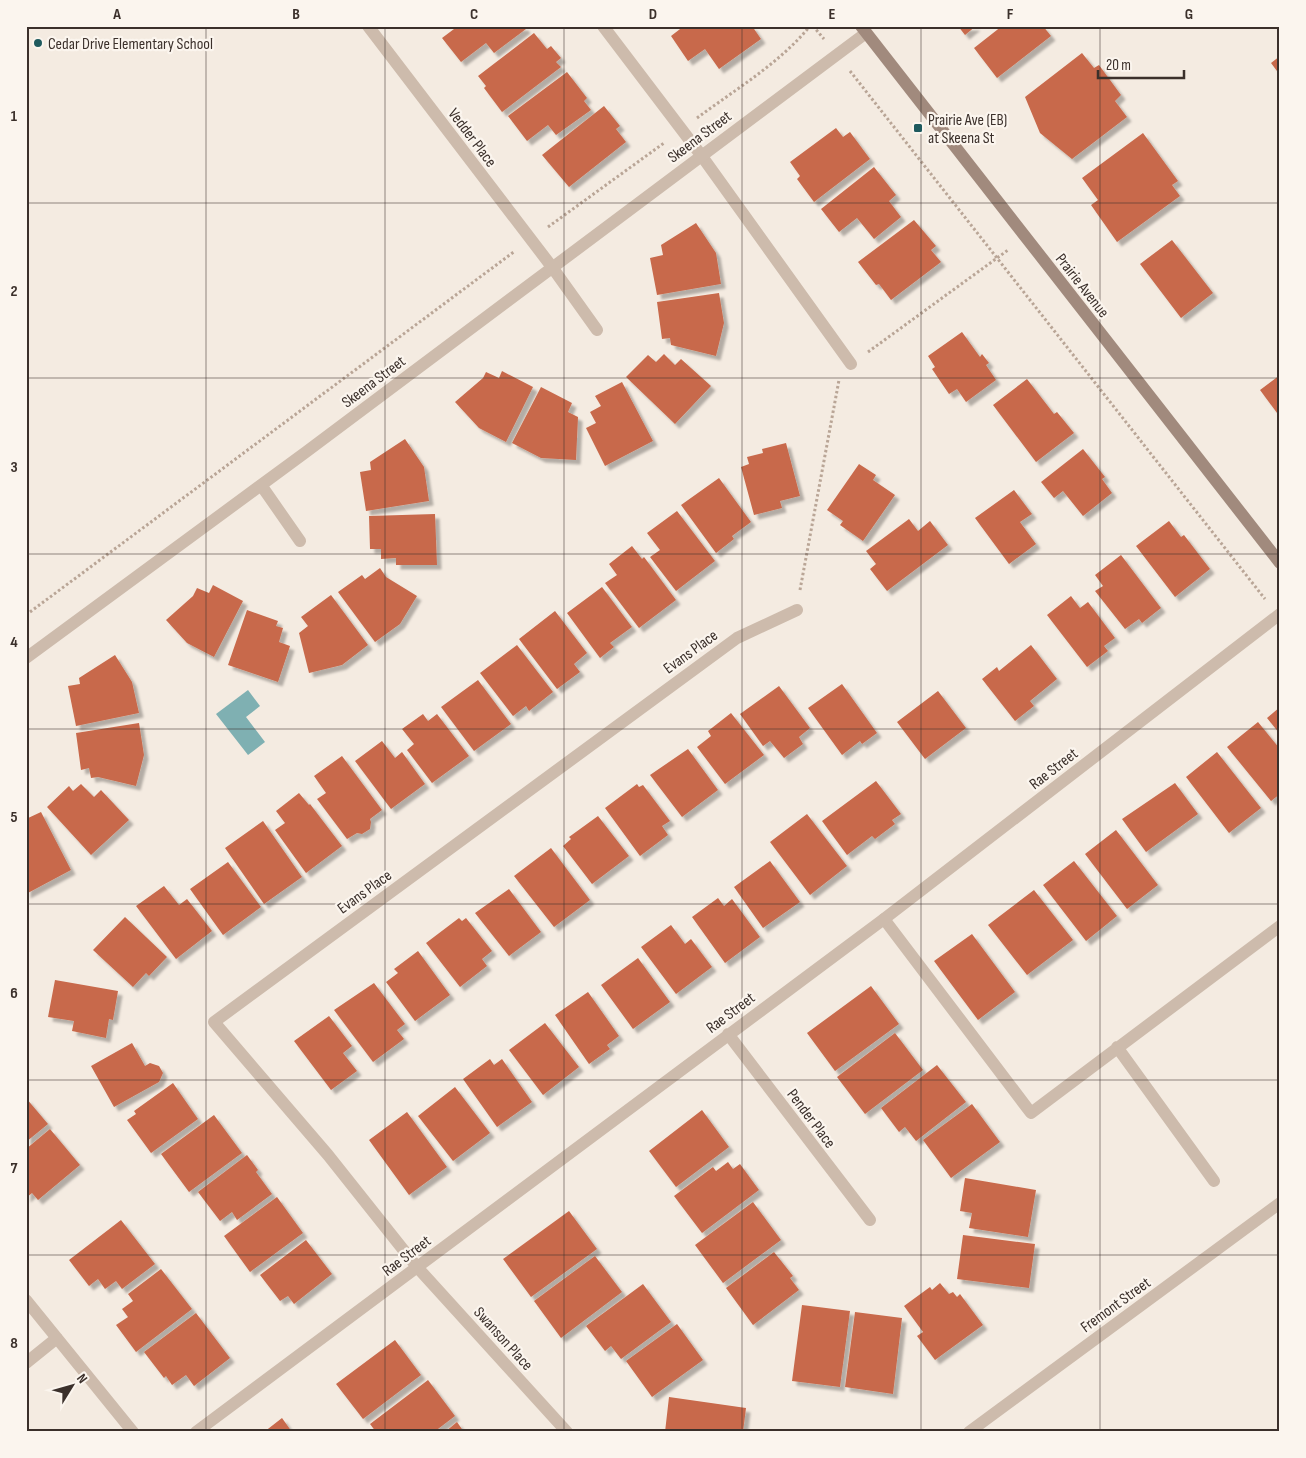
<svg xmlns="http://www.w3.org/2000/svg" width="1306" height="1458" font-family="'Sofia Sans Condensed',sans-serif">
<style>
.water{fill:#7fb0b2}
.building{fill:#c8694b;filter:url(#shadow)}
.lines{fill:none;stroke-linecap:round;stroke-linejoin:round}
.path{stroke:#b9a596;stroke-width:3;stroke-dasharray:2.5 2.5;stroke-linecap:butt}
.service{stroke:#cdbbac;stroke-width:12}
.minor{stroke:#cdbbac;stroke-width:12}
.tertiary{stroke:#cdbbac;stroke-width:12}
.secondary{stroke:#a18a7d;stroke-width:12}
.grid{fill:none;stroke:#3b302b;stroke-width:1;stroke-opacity:0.55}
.poi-dot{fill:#1f5a5e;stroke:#fbf5ee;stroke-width:2}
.labels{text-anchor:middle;stroke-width:4.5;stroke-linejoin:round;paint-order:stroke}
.poi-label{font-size:16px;fill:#3b302b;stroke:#fbf5ee;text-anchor:start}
.street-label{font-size:16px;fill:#3b302b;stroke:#fbf5ee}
.neatline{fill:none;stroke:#3b302b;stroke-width:2}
.grid-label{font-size:16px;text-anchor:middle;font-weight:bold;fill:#3b302b}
</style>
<defs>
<filter id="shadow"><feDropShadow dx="4.5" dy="4.5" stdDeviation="1" flood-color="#0004"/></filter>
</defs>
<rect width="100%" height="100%" fill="#f4ebe1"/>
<path class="water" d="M248,690L260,706L246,717L265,742L248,755L216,714Z"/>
<path class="building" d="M458,26H524L526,29L494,53L486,43L461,62L442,38Z
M684,26H752L761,39L719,69L705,49L688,61L671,36Z
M958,26H976L965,35Z
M1002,26H1043L1051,36L997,78L974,48Z
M534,33L547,49L551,46L561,58L556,62L561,67L502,112L484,88L486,86L478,76Z
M1082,53L1094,68L1099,65L1121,95L1115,101L1127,117L1072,159L1040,133L1025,97Z
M1280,56V75L1271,63Z
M567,72L587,98L584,101L591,110L556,135L548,125L527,141L508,116Z
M604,106L620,126L616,129L626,142L569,187L542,155Z
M836,128L843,137L850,132L870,159L814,202L797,179L800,176L790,162Z
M1143,133L1178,181L1172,185L1180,196L1117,242L1091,205L1098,200L1082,178Z
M874,167L896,195L889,201L901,217L874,239L857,218L839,232L821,209Z
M914,220L936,246L931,250L941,262L891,300L879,284L876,285L858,262Z
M696,223L716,253L721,284L657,295L650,258L663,255L661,245Z
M1172,240L1213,293L1181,318L1140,264Z
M719,293L724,323L716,356L671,345L670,338L662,339L657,302Z
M962,332L980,357L982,354L989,363L986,365L996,380L966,402L957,389L949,394L932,369L935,367L928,356Z
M664,354L675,365L681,359L711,386L675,424L626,377L648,355L656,362Z
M502,371L533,387L506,442L479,428L455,402L483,378L486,372L499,378Z
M1280,375V417L1260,390Z
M1027,379L1054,414L1057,412L1074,433L1036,462L993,405Z
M622,382L653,441L605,466L586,428L596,423L590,412L601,406L595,396Z
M541,387L572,403L568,412L578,417L576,460L541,458L512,443Z
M405,439L424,467L429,501L366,511L360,472L371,470L370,462Z
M786,443L800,496L780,501L782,508L754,515L741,467L749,464L747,457L763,453L762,449Z
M1083,449L1105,477L1102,479L1112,493L1083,516L1063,491L1054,498L1041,482Z
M859,464L876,475L873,480L895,495L863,541L840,525L843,521L827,510Z
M719,478L751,522L732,536L734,539L716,553L681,505Z
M1014,490L1032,514L1020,522L1036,544L1009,564L975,518Z
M677,511L715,561L676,591L650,557L660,550L647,533Z
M435,514L437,565H396V558L381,559V549H370L369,516Z
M909,519L918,531L930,521L948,545L887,591L870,569L876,564L866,551Z
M1169,521L1181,537L1184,535L1210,569L1175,597L1136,546Z
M632,546L642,559L644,557L676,600L639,628L605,583L617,575L609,564Z
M1121,555L1161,608L1142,623L1139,619L1125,629L1095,591L1103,586L1095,575Z
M380,568L386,577L417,596L400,624L375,642L338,592L362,575L365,579Z
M213,585L243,601L214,657L187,643L166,620L193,596L197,588L209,593Z
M602,587L632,627L610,643L614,647L600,658L567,613Z
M331,595L368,645L342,665L309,673L299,633L308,626L301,617Z
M1071,596L1080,608L1088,602L1115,638L1104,646L1108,651L1087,667L1047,615Z
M247,610L278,621L276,626L283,628L279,642L290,646L278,682L228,665Z
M555,611L587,653L574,664L580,672L557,689L519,639Z
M517,645L553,692L529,711L526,706L513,716L480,673Z
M1031,645L1057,679L1030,701L1034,706L1015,721L982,679L997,667L999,671Z
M115,655L132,682L139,713L76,726L68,686L80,684L79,678Z
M478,680L511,724L474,751L441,707Z
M842,684L877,733L862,744L860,741L842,755L808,708Z
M779,686L810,728L799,737L803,744L784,758L770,741L763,746L740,714Z
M938,691L966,728L925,759L897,722Z
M1280,707V734L1267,718Z
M731,713L764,755L725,784L697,747L711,736L708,731Z
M423,714L428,721L437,714L469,756L432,783L407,750L414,744L402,729Z
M1258,722L1280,749V794L1271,801L1227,747Z
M139,723L144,755L136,786L98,777L91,778L89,768L81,770L76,733Z
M382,741L395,758L402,752L425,784L391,809L355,761Z
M688,749L718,790L682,817L650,775Z
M1217,752L1261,808L1229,833L1186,777Z
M342,756L382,810L370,819L371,822L370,829L362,834L357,833L347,839L317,799L326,793L314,776Z
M876,781L901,814L892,820L895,824L875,839L872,836L847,855L822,821Z
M1175,783L1198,814L1146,852L1122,819Z
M81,784L94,797L101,790L129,820L91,855L47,807L69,786L73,791Z
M637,784L639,787L643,785L670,821L662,826L668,835L640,856L605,808Z
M299,793L309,805L310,804L342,846L306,873L275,830L285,823L276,811Z
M41,812L71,870L26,894V819Z
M807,814L847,866L810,895L770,842Z
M598,816L629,856L592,884L563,846L571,839L569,837Z
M263,821L302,877L264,904L225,848Z
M1116,830L1158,885L1127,909L1085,854Z
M551,848L590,900L554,927L514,876Z
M770,861L800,902L763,928L734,887Z
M1074,861L1117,916L1086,941L1043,885Z
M228,862L261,907L223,935L190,889Z
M164,886L179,905L187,899L212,931L176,959L136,906Z
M509,889L541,932L509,956L475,913Z
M1034,890L1073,940L1027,975L988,925Z
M718,898L724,906L732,899L760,937L725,963L692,917Z
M125,917L167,957L149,976L146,973L133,987L93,950Z
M459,918L462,921L466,918L492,951L482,959L487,966L460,987L426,943Z
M671,925L685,944L691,939L712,967L676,994L641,947Z
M972,934L1015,992L978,1020L934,961Z
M418,951L450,995L415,1021L386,982L398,973L394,969Z
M638,958L670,1002L633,1029L601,985Z
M55,980L118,991L113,1020L109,1019L106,1038L72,1031L74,1021L48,1017Z
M374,983L405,1024L397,1030L404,1039L373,1062L334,1010Z
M871,986L899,1024L835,1071L807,1033Z
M588,992L619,1036L607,1045L610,1049L589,1064L555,1015Z
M329,1016L352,1046L343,1053L357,1071L331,1090L294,1041Z
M545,1023L579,1067L543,1095L509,1050Z
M895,1033L923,1070L865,1114L837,1077Z
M132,1043L145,1066L150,1063L159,1066L163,1073L159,1082L114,1107L91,1066Z
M490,1059L494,1065L502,1059L532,1102L497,1127L463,1079Z
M937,1065L966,1102L916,1141L905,1127L899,1132L881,1108Z
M173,1083L198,1119L151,1153L127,1120L136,1114L134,1111Z
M455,1087L490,1133L453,1161L418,1116Z
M26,1098L48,1124L26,1142Z
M972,1104L1000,1142L951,1178L923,1140Z
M702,1110L729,1147L676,1187L649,1151Z
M407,1112L447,1167L409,1195L369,1140Z
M214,1115L242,1153L189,1192L161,1154Z
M50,1129L80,1165L38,1200L32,1193L26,1198V1149Z
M247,1155L258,1170L256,1172L272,1194L237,1220L232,1212L220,1221L198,1192Z
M728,1162L733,1169L740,1164L759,1190L702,1233L674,1196L713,1167L716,1171Z
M965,1178L1036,1190L1028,1237L969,1228L972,1213L960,1211Z
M277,1197L303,1233L250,1272L224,1236Z
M753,1202L781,1240L723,1283L695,1245Z
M569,1211L597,1249L531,1297L503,1259Z
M121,1220L155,1264L122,1289L116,1281L105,1289L98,1279L89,1286L69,1260Z
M963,1235L1035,1244L1029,1288L957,1279Z
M306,1240L332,1274L294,1304L288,1296L280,1301L260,1275Z
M774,1252L793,1276L790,1278L799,1290L753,1325L726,1288Z
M595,1256L622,1292L561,1338L534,1301Z
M161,1269L192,1309L136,1352L116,1325L128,1317L122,1309L133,1301L128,1294Z
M940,1283L949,1294L953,1292L957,1297L960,1294L983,1325L935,1360L917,1336L923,1332L904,1306L930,1287L932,1290Z
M643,1284L671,1322L621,1359L611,1346L605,1351L586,1326Z
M802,1305L850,1311L840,1387L792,1381Z
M855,1312L902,1318L893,1394L845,1387Z
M196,1313L230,1358L194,1386L186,1375L172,1385L166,1376L164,1378L144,1352Z
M677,1324L703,1360L652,1397L626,1361Z
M395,1340L421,1375L363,1419L336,1384Z
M428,1380L455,1416L434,1432H376L370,1424Z
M669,1397L746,1408L743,1432H665Z
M282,1418L292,1432H264Z
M457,1422L464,1432H445Z"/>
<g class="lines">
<path class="path" d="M813,26L824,39
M850,71L1265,599
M697,118C736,89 780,63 810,26
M548,227L664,143
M868,352L1008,250
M800,590L839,380
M26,615L515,251"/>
<path class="service" d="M603,26L701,155L851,364
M884,919L1031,1113L1280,926
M1117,1047L1214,1181"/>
<path class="minor" d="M368,26L552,267L597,330
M261,485L300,541
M26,658L306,452L866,33
M728,1034L870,1220
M26,1300L133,1432
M26,1363L57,1338
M196,1432L884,919L1280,614
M567,1432L417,1267L328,1155L214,1022L737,638L797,610"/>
<path class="tertiary" d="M969,1432L1280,1203"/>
<path class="secondary" d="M861,26L1280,563"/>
</g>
<path class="grid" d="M206,26V1432M385,26V1432M564,26V1432M742,26V1432M921,26V1432M1100,26V1432M26,203H1280M26,378H1280M26,554H1280M26,729H1280M26,904H1280M26,1080H1280M26,1255H1280"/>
<g class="poi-dot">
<circle cx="38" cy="43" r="5"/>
<rect x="913" y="123" width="10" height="10" rx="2.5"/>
</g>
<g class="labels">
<g class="poi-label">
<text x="48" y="49">Cedar Drive Elementary School</text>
<text x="928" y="125">Prairie Ave (EB)<tspan x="928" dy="18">at Skeena St</tspan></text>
</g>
<g class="street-label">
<text transform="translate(699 136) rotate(-37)" y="6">Skeena Street</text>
<text transform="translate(473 137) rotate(53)" y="6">Vedder Place</text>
<text transform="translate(1083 285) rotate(52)" y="6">Prairie Avenue</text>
<text transform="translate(373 381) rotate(-37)" y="6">Skeena Street</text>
<text transform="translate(690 651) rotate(-36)" y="6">Evans Place</text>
<text transform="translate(1053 768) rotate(-38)" y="6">Rae Street</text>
<text transform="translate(364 891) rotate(-36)" y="6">Evans Place</text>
<text transform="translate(730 1012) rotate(-37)" y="6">Rae Street</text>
<text transform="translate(812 1118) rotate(53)" y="6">Pender Place</text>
<text transform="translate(406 1255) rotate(-37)" y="6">Rae Street</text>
<text transform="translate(1115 1304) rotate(-36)" y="6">Fremont Street</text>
<text transform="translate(504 1338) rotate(48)" y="6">Swanson Place</text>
</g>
</g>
<rect width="1306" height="1458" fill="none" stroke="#fbf5ee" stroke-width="55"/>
<g transform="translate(72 1386) rotate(53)" stroke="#fbf5ee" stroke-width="4" paint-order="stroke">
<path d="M0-4L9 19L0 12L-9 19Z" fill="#3b302b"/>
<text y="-8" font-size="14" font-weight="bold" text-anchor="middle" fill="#3b302b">N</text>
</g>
<path d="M1098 70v8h86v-8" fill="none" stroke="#3b302b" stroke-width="2.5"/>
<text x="1106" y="70" font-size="15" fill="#3b302b" stroke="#fbf5ee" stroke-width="4" paint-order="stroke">20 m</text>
<rect x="28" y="28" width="1250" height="1402" class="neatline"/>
<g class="grid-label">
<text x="117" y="19">A</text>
<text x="296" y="19">B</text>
<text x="474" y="19">C</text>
<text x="653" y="19">D</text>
<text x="832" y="19">E</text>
<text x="1010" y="19">F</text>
<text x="1189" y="19">G</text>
<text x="14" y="121">1</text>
<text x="14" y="296">2</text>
<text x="14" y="472">3</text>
<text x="14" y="647">4</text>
<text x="14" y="822">5</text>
<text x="14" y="998">6</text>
<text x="14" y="1173">7</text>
<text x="14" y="1348">8</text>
</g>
</svg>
